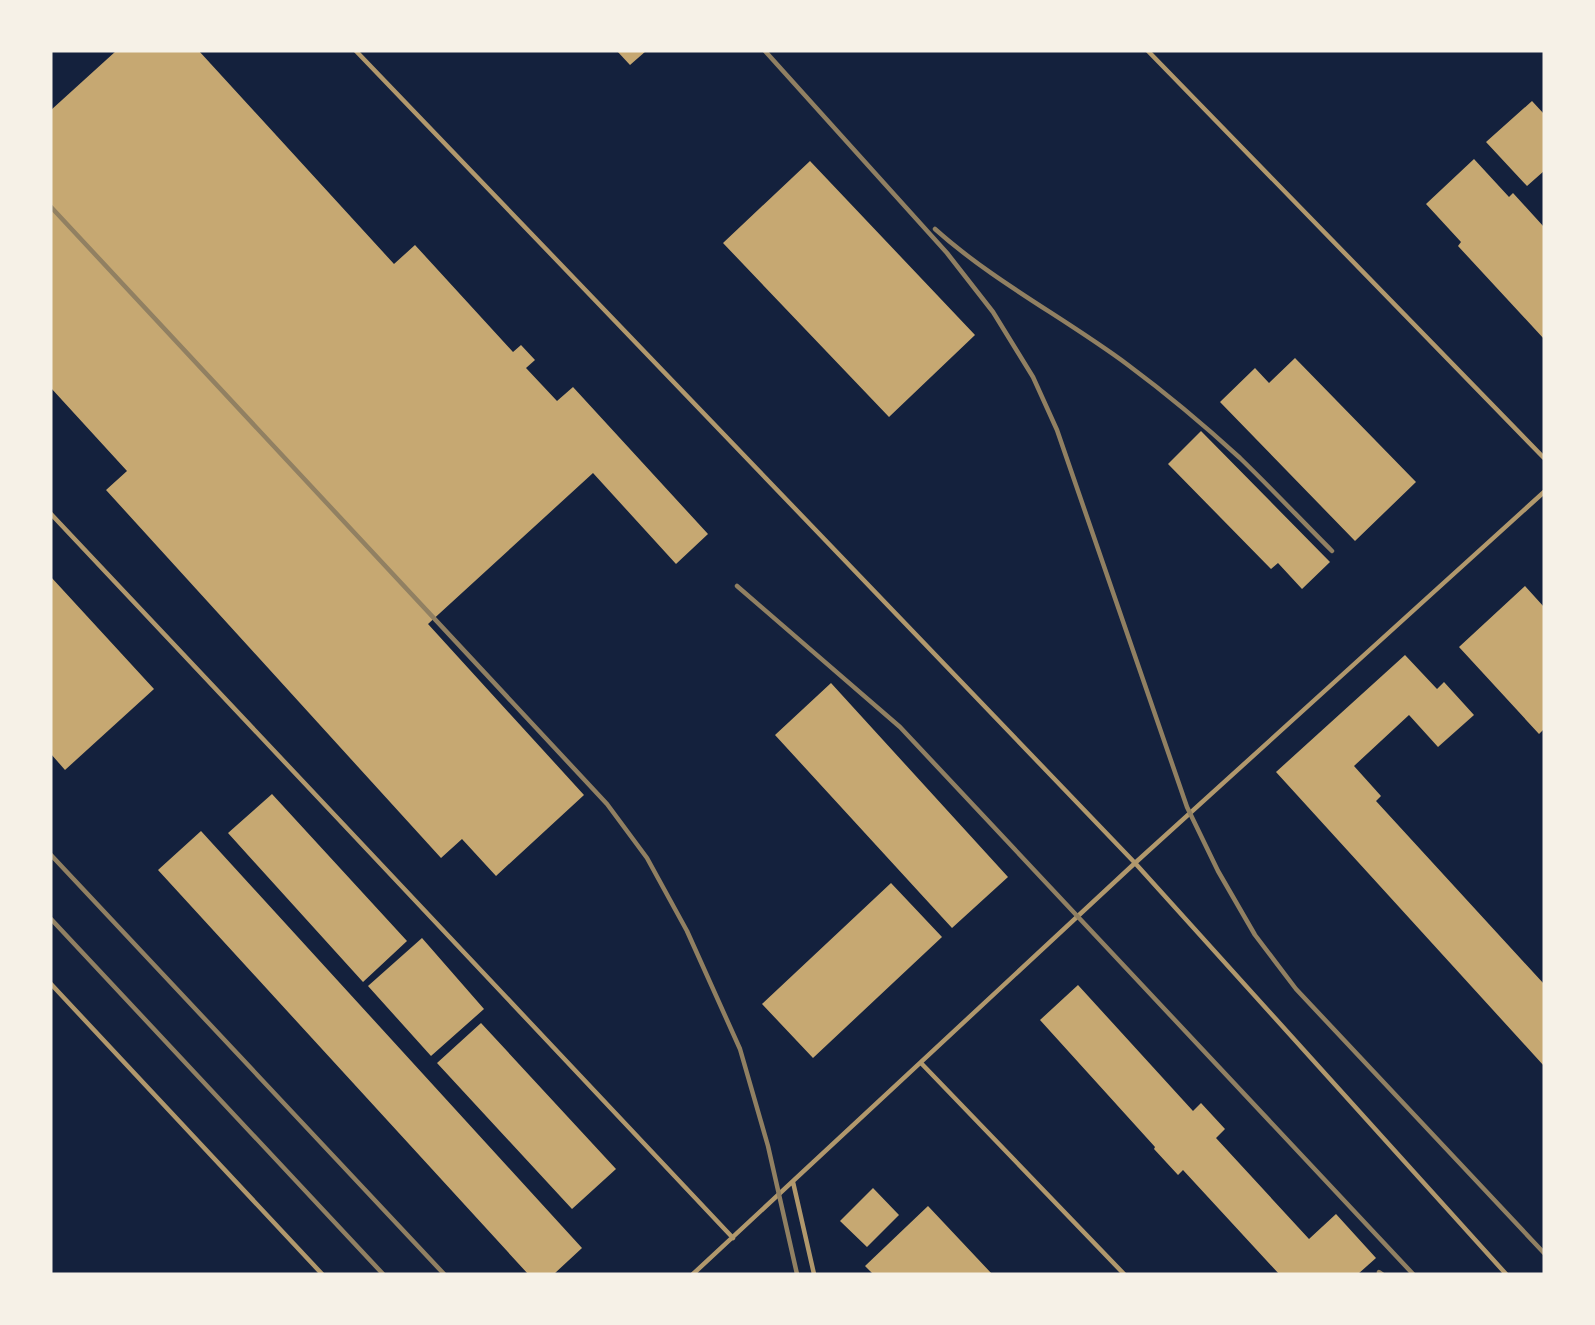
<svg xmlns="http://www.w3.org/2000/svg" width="1595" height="1325" font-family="'Varela Round',sans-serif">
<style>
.building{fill:#c6a872}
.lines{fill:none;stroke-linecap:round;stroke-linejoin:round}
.service{stroke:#b1986c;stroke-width:4.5}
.rail{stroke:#918062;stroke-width:4.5}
</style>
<rect width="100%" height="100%" fill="#14213d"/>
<path class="building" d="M116,51H199L394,264L415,245L513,352L521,345L535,360L526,368L557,401L573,387L708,534L676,564L593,473L428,624L584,795L496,876L462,839L441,858L106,490L127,471L51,388V110Z
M617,51H646L630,65Z
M1532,101L1544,114V171L1527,186L1486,142Z
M1474,159L1509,197L1513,193L1544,227V339L1458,246L1461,242L1426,204Z
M810,161L975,335L889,417L723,243Z
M1295,358L1416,482L1355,541L1220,402L1255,368L1269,383Z
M1201,431L1330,562L1302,589L1278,563L1271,569L1168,464Z
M51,577L154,689L65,770L51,754Z
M1525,586L1544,607V729L1539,734L1459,647Z
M1405,655L1437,689L1444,682L1474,715L1438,747L1409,715L1354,766L1381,796L1376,801L1544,984V1066L1276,772Z
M831,683L1008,877L952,928L775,735Z
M272,794L407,941L363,982L228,833Z
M201,831L582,1248L554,1274H528L158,870Z
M891,883L942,937L813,1058L762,1004Z
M422,938L484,1009L431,1056L368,986Z
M1078,985L1193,1111L1201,1103L1225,1129L1216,1138L1309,1239L1336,1214L1376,1258L1358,1274H1279L1183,1170L1178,1175L1154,1149L1155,1147L1040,1020Z
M481,1023L616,1169L572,1209L437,1063Z
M873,1188L899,1215L867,1247L840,1221Z
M928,1206L992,1274H873L865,1266Z"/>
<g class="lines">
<path class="service" d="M356,51L1135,863L1506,1274
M1148,51L1544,458
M51,514L733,1238
M51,984L322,1274
M921,1063L1124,1274
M793,1182L814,1274
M693,1274L1135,863L1544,492"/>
<path class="rail" d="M765,51L947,253L993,312L1033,377L1057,430L1187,807L1218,871L1255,935L1296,989L1544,1253
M51,207L607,804L647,858L687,931L740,1049L768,1146L797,1274
M935,229C994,282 1065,318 1128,365C1167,394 1204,425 1240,458C1271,488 1301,520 1332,551
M737,586L900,727L1413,1274
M51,855L444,1274
M51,919L383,1274
M1379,1272L1382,1274"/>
</g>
<rect width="1595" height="1325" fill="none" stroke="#f6f1e7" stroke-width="105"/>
</svg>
